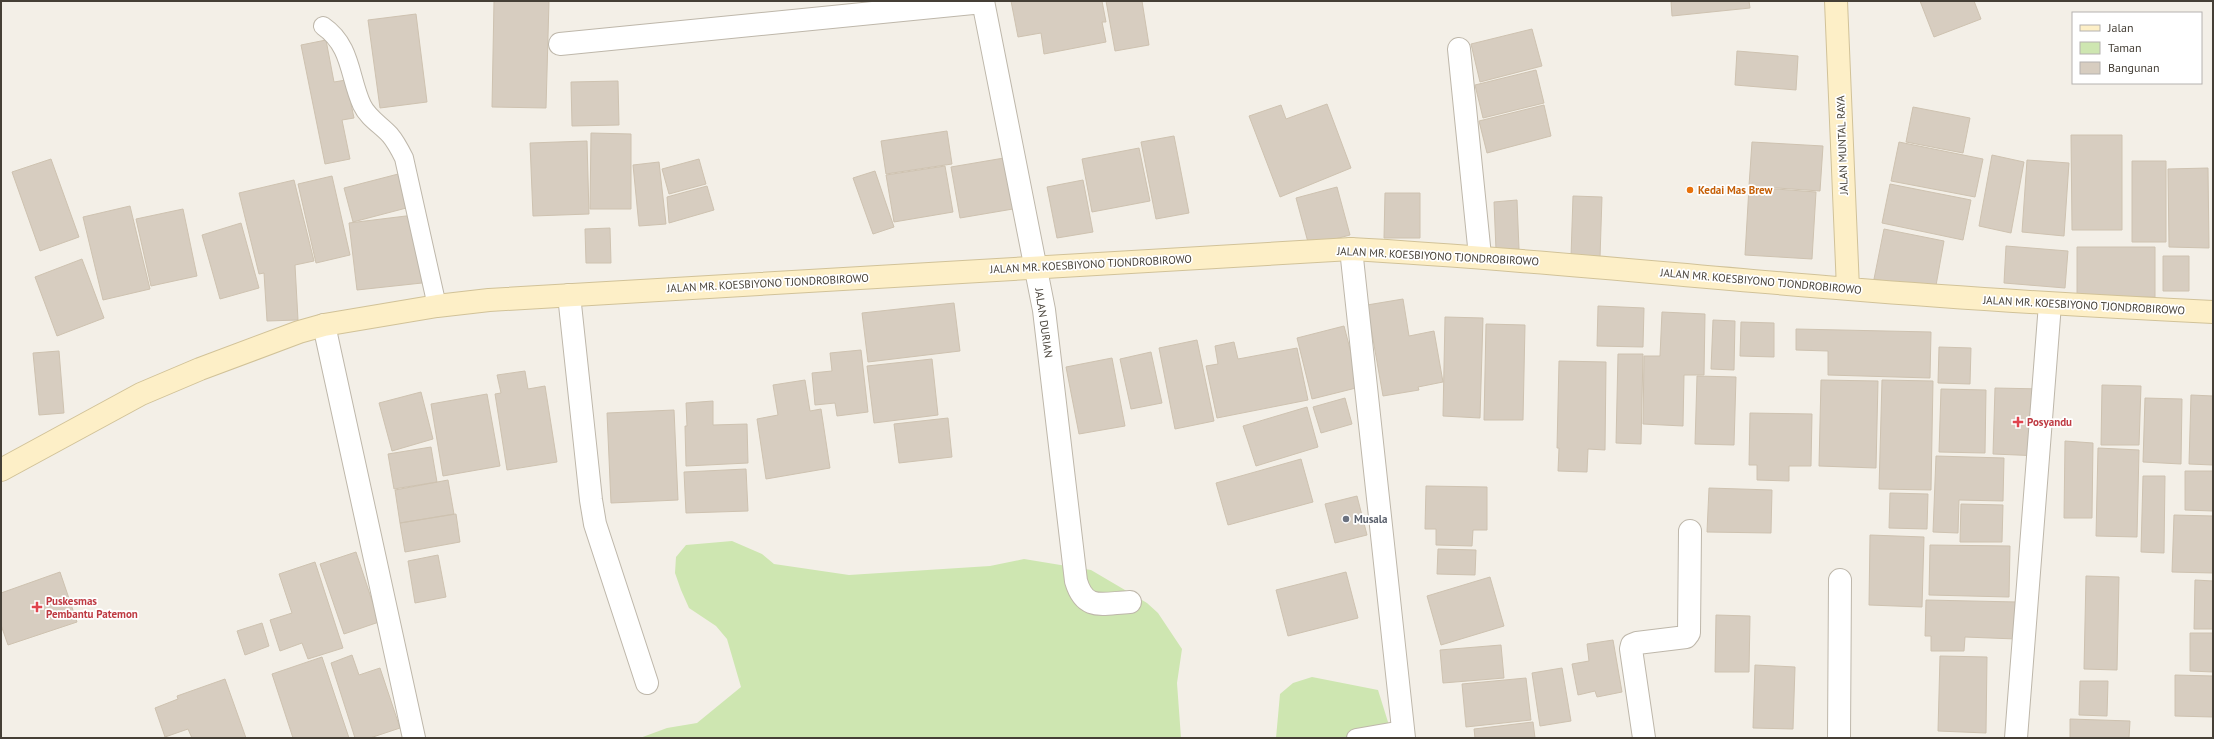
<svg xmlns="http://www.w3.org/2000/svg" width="2214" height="739" font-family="'PT Sans',sans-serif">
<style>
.green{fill:#cee6b1}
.building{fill:#d7cdc0;stroke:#cec2b0}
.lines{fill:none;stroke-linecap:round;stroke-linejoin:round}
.service-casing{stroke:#beb7aa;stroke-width:20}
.minor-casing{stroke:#beb7aa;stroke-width:24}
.secondary-casing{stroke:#d1c298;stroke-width:24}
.service{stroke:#fff;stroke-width:18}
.minor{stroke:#fff;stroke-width:22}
.secondary{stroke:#fdefc7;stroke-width:22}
.food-dot{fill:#e8710a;stroke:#fff;stroke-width:1.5}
.health-dot{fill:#e0444e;stroke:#fff;stroke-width:1.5}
.worship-dot{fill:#6b7280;stroke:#fff;stroke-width:1.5}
.labels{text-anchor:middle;stroke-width:3.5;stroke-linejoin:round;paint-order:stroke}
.street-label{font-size:11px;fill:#453f36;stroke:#fff}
.food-label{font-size:11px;font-weight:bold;fill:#c56008;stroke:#fff;text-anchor:start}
.health-label{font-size:11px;font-weight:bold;fill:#be3a42;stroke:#fff;text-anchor:start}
.worship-label{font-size:11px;font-weight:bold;fill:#5b616d;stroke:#fff;text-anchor:start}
</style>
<rect width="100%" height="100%" fill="#f3efe7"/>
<path class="green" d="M732,541L762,554L774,564L849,575L990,566L1024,559L1091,570L1147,603L1158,613L1182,649L1177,683L1181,738H640L667,728L697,723L741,687L727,639L716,626L689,608L681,590L675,573L676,557L686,545Z
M1312,677L1378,690L1393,738H1276L1280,694L1293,683Z"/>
<path class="building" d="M494,1H549L546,108L492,107Z
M1011,1H1102L1106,22H1102L1106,42L1044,54L1041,33L1018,37Z
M1106,1H1142L1149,45L1115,51Z
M1671,1H1749L1750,8L1672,16Z
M1920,1H1974L1981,19L1934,37Z
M416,14L427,102L380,108L368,20Z
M1532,29L1542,66L1480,82L1471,44Z
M326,40L334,82L346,80L354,118L342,120L350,159L325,164L301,45Z
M1737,51L1798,56L1796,90L1735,85Z
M1536,70L1544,103L1483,118L1475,85Z
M618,81L619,125L572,126L571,82Z
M1327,104L1351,168L1280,197L1249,116L1281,105L1286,119Z
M1544,105L1551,136L1487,153L1479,121Z
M1913,107L1970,118L1963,153L1906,142Z
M947,131L952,164L886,174L881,141Z
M591,133L631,134V209H590Z
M2071,135H2122V230H2072Z
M1174,136L1189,213L1156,219L1141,142Z
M587,141L589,214L533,216L530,143Z
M1752,142L1823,146L1820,191L1749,186Z
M1899,142L1983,159L1975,197L1891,181Z
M1139,148L1150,201L1092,212L1082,159Z
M1992,155L2024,162L2011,233L1979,226Z
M1004,158L1013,209L960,218L951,167Z
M51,159L79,237L40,251L12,172Z
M699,159L706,184L669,194L662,169Z
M2027,160L2069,163L2064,236L2022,232Z
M2132,161H2166V242H2132Z
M659,162L666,224L639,226L633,165Z
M945,166L953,212L894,222L886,175Z
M2208,168L2209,248L2169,247L2168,169Z
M875,171L894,227L873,234L853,178Z
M406,172L414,206L353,222L344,188Z
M332,176L350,255L316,263L298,184Z
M294,180L314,261L295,265L298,320L267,321L264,273L259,274L239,193Z
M1083,180L1093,232L1057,238L1047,187Z
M1890,184L1971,200L1963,240L1882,223Z
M707,186L714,210L669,223L667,197Z
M1337,187L1350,235L1309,246L1296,198Z
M1749,187L1816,192L1812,259L1745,255Z
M1385,193H1420V238H1384Z
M1573,196L1602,197L1600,258L1571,257Z
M1517,200L1519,249L1496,250L1494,202Z
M130,206L150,289L103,300L83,217Z
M183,209L197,276L151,286L136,219Z
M414,215L422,283L357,290L349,223Z
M241,223L259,288L220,299L202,235Z
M610,228L611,263H586L585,229Z
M1884,229L1944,241L1935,291L1874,279Z
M2006,246L2068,251L2065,288L2004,283Z
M2077,247H2155V297H2077Z
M2163,256H2189V291H2163Z
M82,259L104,318L57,336L35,277Z
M1403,299L1409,336L1434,331L1443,382L1418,387L1419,390L1383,396L1367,305Z
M954,303L960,351L868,362L862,313Z
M1598,306L1644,308L1643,347L1597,346Z
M1662,312L1705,314L1704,375H1684L1683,426L1643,424L1644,356H1660Z
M1445,317L1483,318L1480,418L1443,416Z
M1713,320L1735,321L1734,370L1711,369Z
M1741,322L1774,323V357L1740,356Z
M1486,324L1525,325L1523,420H1484Z
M1344,326L1360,387L1312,399L1297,338Z
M1796,329L1931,332L1930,378L1828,375V351L1796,350Z
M1197,340L1214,421L1175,429L1159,348Z
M1234,342L1238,359L1297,348L1308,400L1217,418L1206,366L1218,364L1215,346Z
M1939,347L1971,348L1970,384L1938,383Z
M861,350L868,412L837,416L835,403L815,405L812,373L832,371L830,353Z
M59,351L64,413L39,415L33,353Z
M1151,352L1162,403L1131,409L1120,359Z
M1618,354H1643L1641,444L1616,443Z
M1112,358L1125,426L1079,434L1066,367Z
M932,359L938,415L874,423L867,366Z
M1559,361L1606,362L1605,450L1588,449L1587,472L1558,471L1559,448H1557Z
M525,371L528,389L545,386L557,462L507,470L495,394L501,393L497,375Z
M1697,376L1736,377L1734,445L1695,444Z
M805,380L810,411L821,409L830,468L766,479L757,419L778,415L773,385Z
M1821,380L1878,381L1876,468L1819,466Z
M1882,380L1933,381L1931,490L1879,489Z
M2102,385L2141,386L2139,445H2101Z
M1995,388L2042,389L2041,456L1993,454Z
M1941,389L1986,390L1985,453L1939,452Z
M421,392L433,439L392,451L379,403Z
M487,394L500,466L443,476L431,404Z
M2191,395L2213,396V465L2189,464Z
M1345,398L1352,424L1321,433L1313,407Z
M2145,398L2182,399L2181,464L2143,462Z
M713,401V425L747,424L748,463L686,466L685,426H687L686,403Z
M1307,407L1318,447L1256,466L1243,426Z
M674,410L678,500L611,503L607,413Z
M1750,413L1812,414L1811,466H1789V481L1757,480V465H1749Z
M948,418L952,457L899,463L894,424Z
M2065,441L2093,443L2092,518H2064Z
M431,447L437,482L394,489L388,454Z
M2098,448L2139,450L2137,537L2096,536Z
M1936,456L2004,458L2003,501L1959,500L1958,533L1933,532Z
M1301,459L1313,502L1228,525L1216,483Z
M746,469L748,511L686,513L684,472Z
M2185,471H2213V511L2185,510Z
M2143,476H2165L2164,553L2141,552Z
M448,480L454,514L400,523L395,490Z
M1426,486L1487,487V530H1473L1472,546L1436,545V529H1425Z
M1709,488L1772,490L1771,533L1707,532Z
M1890,493L1928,494L1927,529L1889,528Z
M1357,496L1367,535L1335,543L1325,504Z
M1961,504L2003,505L2002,542H1960Z
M456,514L460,542L405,552L400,523Z
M2174,515L2213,516V573L2172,572Z
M1870,535L1924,537L1922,607L1869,605Z
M1930,545L2010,546L2009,597L1929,595Z
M1438,549L1476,550L1475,575L1437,574Z
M356,552L379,622L344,634L320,564Z
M438,555L446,597L415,603L408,561Z
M315,562L343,648L308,659L302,643L280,651L270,620L292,613L279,574Z
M60,572L77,622L8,645L1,625V593Z
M1346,572L1358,618L1288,636L1276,590Z
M2086,576L2119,577L2117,670L2084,669Z
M1490,577L1504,626L1441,645L1427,596Z
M2195,580L2213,581V629H2194Z
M1926,600L2017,602L2016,639L1965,637L1964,651H1931V636H1925Z
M1716,615L1750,616L1749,672H1715Z
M262,623L269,646L245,655L237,631Z
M2190,633H2213V672L2190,671Z
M1613,640L1622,692L1597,697L1595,691L1578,695L1572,664L1589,661L1587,644Z
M1501,645L1504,678L1443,683L1440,650Z
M352,655L359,675L380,668L400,728L370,738H355L331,663Z
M1940,656L1987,657L1986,733L1938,731Z
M322,657L349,738H293L272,674Z
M1755,665L1795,667L1793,729L1753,728Z
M1562,668L1571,721L1540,726L1532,673Z
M2175,675L2213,676V717L2175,716Z
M1526,678L1531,720L1466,727L1462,684Z
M225,679L246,738H192L188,729L165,737L155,708L178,699L177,696Z
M2080,681H2108L2107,716L2079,715Z
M2070,719L2130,721L2129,738H2070Z
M1533,722L1535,738H1475L1474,729Z"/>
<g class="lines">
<g class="service-casing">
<path id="service" d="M323,26C352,46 349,77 362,105C368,118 381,125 390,135C396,142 400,150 404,158L437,306
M1356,738L1402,730"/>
</g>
<g class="minor-casing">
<path id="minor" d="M983,1L1044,310L1076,581C1085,612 1103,603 1130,602
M560,44L983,2
M1459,49L1480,256
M1351,249L1404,738
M569,295L591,500L595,524L647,683
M324,325L414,738
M1644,738L1631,649L1632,645L1637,643L1686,637L1689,633L1690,531
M1839,738L1840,580
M2016,738L2050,304"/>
</g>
<g class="secondary-casing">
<path id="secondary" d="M1836,1L1848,289
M1,470L141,394L200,369L299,332L324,325L437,306L489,300L1351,249C1517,258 1683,276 1849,289C1970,299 2091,306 2213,312"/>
</g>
<use href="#service" class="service"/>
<use href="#minor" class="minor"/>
<use href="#secondary" class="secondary"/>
</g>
<circle class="food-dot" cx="1690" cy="190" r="4"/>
<g class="health-dot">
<path d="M2016 416h4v4h4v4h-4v4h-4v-4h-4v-4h4z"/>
<path d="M35 601h4v4h4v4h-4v4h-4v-4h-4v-4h4z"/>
</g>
<circle class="worship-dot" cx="1346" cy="519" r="4"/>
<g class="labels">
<g class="street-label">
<text transform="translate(1842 145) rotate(-92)" y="4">JALAN MUNTAL RAYA</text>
<text transform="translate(1438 256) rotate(3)" y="4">JALAN MR. KOESBIYONO TJONDROBIROWO</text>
<text transform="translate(1091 264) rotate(-3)" y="4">JALAN MR. KOESBIYONO TJONDROBIROWO</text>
<text transform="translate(1761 281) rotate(5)" y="4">JALAN MR. KOESBIYONO TJONDROBIROWO</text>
<text transform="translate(768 283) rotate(-3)" y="4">JALAN MR. KOESBIYONO TJONDROBIROWO</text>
<text transform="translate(2084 305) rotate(3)" y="4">JALAN MR. KOESBIYONO TJONDROBIROWO</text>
<text transform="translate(1044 323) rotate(82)" y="4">JALAN DURIAN</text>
</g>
<g class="food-label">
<text x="1698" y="194">Kedai Mas Brew</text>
</g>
<g class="health-label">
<text x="2027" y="426">Posyandu</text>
<text x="46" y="605">Puskesmas<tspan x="46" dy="13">Pembantu Patemon</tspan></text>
</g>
<g class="worship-label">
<text x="1354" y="523">Musala</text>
</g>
</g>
<rect width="2214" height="739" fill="none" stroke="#453f36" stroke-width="4"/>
<rect x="2072" y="12" width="130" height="72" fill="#ffffff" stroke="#b5b2af"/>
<rect x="2080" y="25" width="20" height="6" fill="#fdefc7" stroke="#b5b2af"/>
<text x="2108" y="32" font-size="12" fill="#453f36">Jalan</text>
<rect x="2080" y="42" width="20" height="12" fill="#cee6b1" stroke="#b5b2af"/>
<text x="2108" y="52" font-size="12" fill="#453f36">Taman</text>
<rect x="2080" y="62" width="20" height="12" fill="#d7cdc0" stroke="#b5b2af"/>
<text x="2108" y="72" font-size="12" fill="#453f36">Bangunan</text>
</svg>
